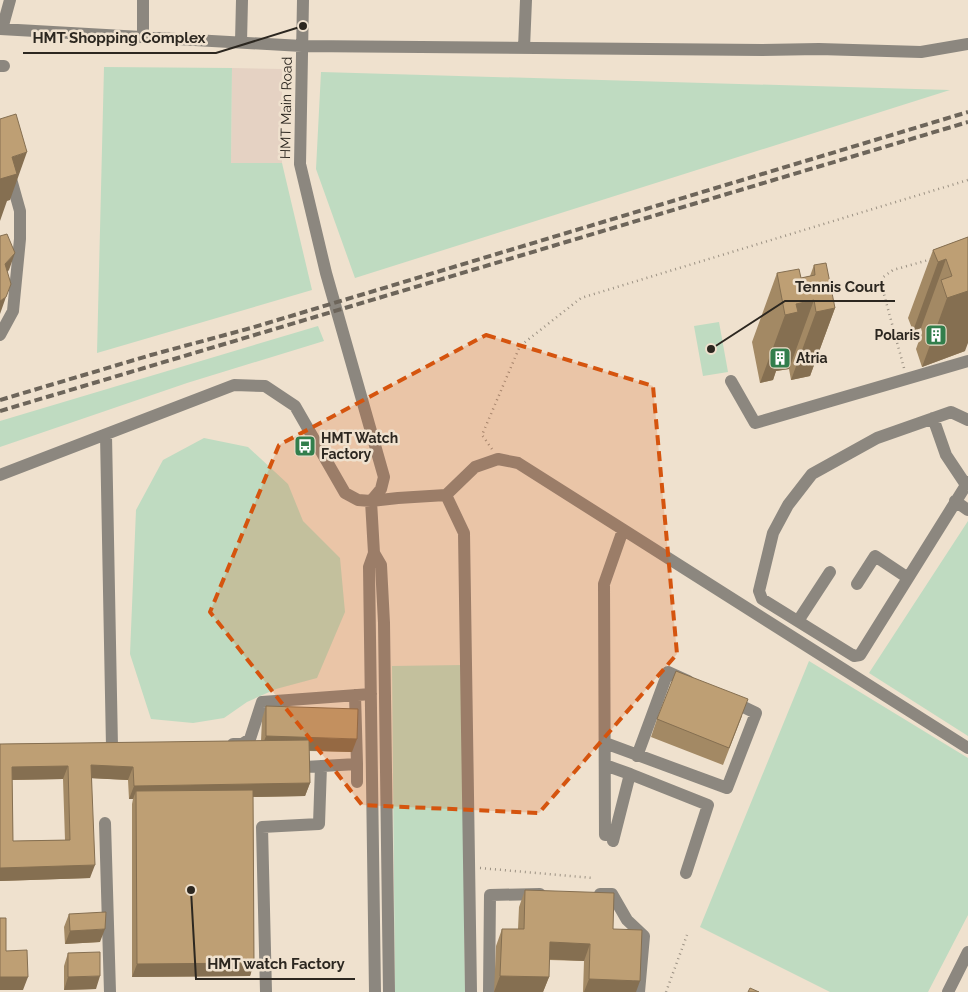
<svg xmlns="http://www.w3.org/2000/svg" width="968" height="992" font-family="Raleway,sans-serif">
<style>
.commercial{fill:#e5d2c3}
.green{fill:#bfdbc1}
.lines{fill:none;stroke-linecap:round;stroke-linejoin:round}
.path{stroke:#9b9183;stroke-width:2.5;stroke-dasharray:1 4;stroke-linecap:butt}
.minor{stroke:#8c877f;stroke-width:12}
.rail{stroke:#6d655a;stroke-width:4;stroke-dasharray:8 4;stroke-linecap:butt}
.wall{fill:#a38964;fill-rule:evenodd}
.shaded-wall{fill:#856f51}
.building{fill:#be9f74;stroke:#856f51;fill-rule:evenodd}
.marked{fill:#d5540e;fill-opacity:0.2;stroke:#d5540e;stroke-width:4;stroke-dasharray:10 6;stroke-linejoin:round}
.labels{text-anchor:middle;stroke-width:5;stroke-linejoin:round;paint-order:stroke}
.street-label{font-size:14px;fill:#2c2720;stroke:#efe1ce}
.poi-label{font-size:14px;font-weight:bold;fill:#2c2720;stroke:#efe1ce;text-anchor:start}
.leader{fill:none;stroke:#2c2720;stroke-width:2}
.callout-dot{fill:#2c2720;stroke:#efe1ce;stroke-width:2}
.callout-label{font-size:15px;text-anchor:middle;font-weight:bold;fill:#2c2720;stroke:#efe1ce;stroke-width:5;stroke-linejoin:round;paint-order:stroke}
</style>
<rect width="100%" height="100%" fill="#efe1ce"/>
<path class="commercial" d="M232,68L282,69V163H231Z"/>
<path class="green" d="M104,67L232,68L231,163H282L312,290L97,353Z
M321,72L950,90L355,278L316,169Z
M719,322L728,372L703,376L694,326Z
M318,326L324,341L187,383L0,447V421Z
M204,438L248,447L288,484L303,521L340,558L345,612L317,678L276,689L247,702L224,718L193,723L151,719L130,654L136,510L163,460Z
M968,521V736L869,673Z
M809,661L968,758V915L928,992H830L700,927Z
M462,665L465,992H395L392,666Z"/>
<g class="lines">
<path class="path" d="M904,368L882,287V278L893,270L932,259
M492,449L482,435L520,346L581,298L968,180
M480,868L593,878
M666,992L687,935"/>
<path class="minor" d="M0,29L302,46L762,50L819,49L921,52L968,44
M2,29L10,0
M143,37V0
M241,42L242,0
M524,48L526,0
M0,66H4
M0,154L6,161L20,211V239L13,311L0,335
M731,381L755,423L968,361
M933,418L946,455L966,485
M968,420L951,412L877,438L812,474L788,505L773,533L759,591L762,599L854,656L860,655L968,482
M106,435L112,747
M0,475L234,385L265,386L295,406L345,493L358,500L371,501L381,489L384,477L326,273L300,164L303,0
M446,495L464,533L471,992
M955,501L968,510
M374,553L381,565L384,623L389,992
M857,584L875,556L908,578
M798,621L830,572
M605,743L727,788L756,713L731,701
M233,744H242L250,739L262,702L371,694
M637,756L668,672L688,681
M357,764V782
M605,765L630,774L613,841
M305,767L357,764L355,695
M630,774L708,805L686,873
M105,823L110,992
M605,835L604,584L623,530
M600,894H612L627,920L644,936L639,992
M266,992L262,827L319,824L321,766
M375,992L369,567L374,553L371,501L398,498L446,495L475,467L498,459L518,463L968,748
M489,992L490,895L540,894
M948,992L968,952"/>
<path class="rail" d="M0,400L151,355L251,328L968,112
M0,411L968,122"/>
</g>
<path class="wall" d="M968,237L965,351L922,367L916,349L922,332L921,328L913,331L908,318L933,250Z
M814,265L835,308L810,376L791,380L789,369L776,371L773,380L760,383L752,342L777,273L801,278L810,276Z
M266,706L352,752L309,751L310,783L305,796L253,797L254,963L250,976L132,977V804L133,799H129L128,780L92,778L90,878L0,881V744L261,741L262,719ZM63,779L65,840L13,841L12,780Z
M742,716L723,765L651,737L657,719Z
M525,890L613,929L636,992H583L584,961L549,960V977L543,992H494L496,946L502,929H518L519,907Z
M69,914L100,942L65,944L64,927Z
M68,953L96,989L64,990V966Z"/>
<path class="shaded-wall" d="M27,152L10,200L7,201L0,221V179L12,157Z
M15,253L9,270L0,280L5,264Z
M946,259L921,328L913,331L938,262Z
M968,270V343L965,351L922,367L947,298Z
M6,297L0,314V301Z
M814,300L789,369L776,371L773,380L760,383L785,315L796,304Z
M835,308L810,376L791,380L816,312Z
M266,736L357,739L352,752L261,749Z
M91,765L133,767L128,780L87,778Z
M68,766L63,779L7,780L12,767Z
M310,783L305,796L136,799V791L133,799H129L134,786Z
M95,865L90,878L0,881V868Z
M105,929L100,942L65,944L70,931Z
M550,942L590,944L584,961L544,959Z
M254,963L250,976L132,977L137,964Z
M100,976L96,989L64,990L68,977Z
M500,976L549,977L543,992H494Z
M0,977H28L23,990H0Z
M589,979L640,981L636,992H584Z"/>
<path class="building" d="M16,114L27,152L12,157L17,174L0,179V119Z
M7,234L15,253L5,264L11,284L6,297L0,301V236Z
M968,237V291L947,298L941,280L952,276L946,259L938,262L933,250Z
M826,263L835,308L816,312L814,300L796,304L798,312L785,315L777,273L799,269L801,278L815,275L814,265Z
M676,671L748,699L729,748L657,719Z
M266,706L358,709L357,739L266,736Z
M309,740L310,783L134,786L133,767L91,765L95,865L0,868V744ZM68,766L70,840L13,841L12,767Z
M253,790L254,963L137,964L136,791Z
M525,890L614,893L613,929L642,930L640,981L589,979L590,944L550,942L549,977L500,976L502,929H524Z
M106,912L105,929L70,931L69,914Z
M0,918H6V951L27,950L28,977H0Z
M100,952V976L68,977V953Z
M750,988L759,992H748Z"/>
<path class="marked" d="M486,335L653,386L677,654L539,813L362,805L210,612L279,445Z"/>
<defs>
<g id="building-square" transform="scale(1.125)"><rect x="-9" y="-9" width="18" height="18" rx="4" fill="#327e4c" stroke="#efe1ce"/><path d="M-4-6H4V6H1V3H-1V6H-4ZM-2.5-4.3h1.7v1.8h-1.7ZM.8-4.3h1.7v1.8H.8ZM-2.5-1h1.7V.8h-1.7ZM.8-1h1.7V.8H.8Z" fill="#fff"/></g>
<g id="bus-square" transform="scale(1.125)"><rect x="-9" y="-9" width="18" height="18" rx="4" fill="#327e4c" stroke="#efe1ce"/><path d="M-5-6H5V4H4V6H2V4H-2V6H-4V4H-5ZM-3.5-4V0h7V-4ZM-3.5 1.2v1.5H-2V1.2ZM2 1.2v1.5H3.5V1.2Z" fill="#fff"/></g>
</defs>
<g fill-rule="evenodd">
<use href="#building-square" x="936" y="335"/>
<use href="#building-square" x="780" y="358"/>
<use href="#bus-square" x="305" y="446"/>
</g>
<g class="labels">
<g class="street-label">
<text transform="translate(286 108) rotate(-89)" y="5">HMT Main Road</text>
</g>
<g class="poi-label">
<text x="920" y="340" text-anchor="end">Polaris</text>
<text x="796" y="363">Atria</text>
<text x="321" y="443">HMT Watch<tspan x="321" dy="16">Factory</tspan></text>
</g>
</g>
<path class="leader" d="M303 26L216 53H23M711 349L785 301H895M191 890L196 979H355"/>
<g class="callout-dot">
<circle cx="303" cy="26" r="5"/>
<circle cx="711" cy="349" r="5"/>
<circle cx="191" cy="890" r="5"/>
</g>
<g class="callout-label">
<text x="119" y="43">HMT Shopping Complex</text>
<text x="840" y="292">Tennis Court</text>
<text x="276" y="969">HMT watch Factory</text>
</g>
</svg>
